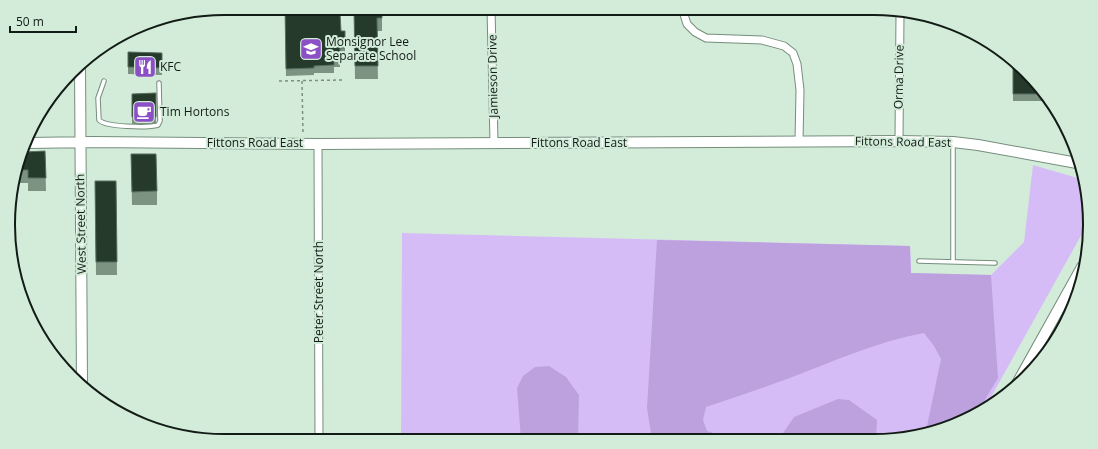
<svg xmlns="http://www.w3.org/2000/svg" width="1098" height="449" font-family="'Open Sans',sans-serif">
<style>
.green{fill:#d6bcf6}
.forest{fill:#bca1de}
.lines{fill:none;stroke-linecap:round;stroke-linejoin:round}
.lane-casing{stroke:#768d7c;stroke-width:5.5}
.street-casing{stroke:#768d7c;stroke-width:9}
.secondary-casing{stroke:#768d7c;stroke-width:12}
.path{stroke:#7c8e81;stroke-width:1.5;stroke-dasharray:3 3;stroke-linecap:butt}
.lane{stroke:#fff;stroke-width:3.5}
.street{stroke:#fff;stroke-width:7}
.secondary{stroke:#fff;stroke-width:10}
.wall{fill:#7c9382}
.shaded-wall{fill:#596f5f}
.building{fill:#253a2b;stroke:#596f5f}
.labels{text-anchor:middle;stroke-width:4;stroke-linejoin:round;paint-order:stroke}
.poi-label{font-size:12px;fill:#121b15;stroke:#d3ecd9;text-anchor:start}
.street-label{font-size:12px;fill:#121b15;stroke:#d3ecd9}
.rim{fill:none;stroke:#121b15;stroke-width:2}
</style>
<rect width="100%" height="100%" fill="#d3ecd9"/>
<path class="green" d="M1033,165L1081,179L1090,210L1088,223L985,408L969,419L902,439L401,441L402,233L910,246L911,273L991,275L1024,242Z"/>
<path class="forest" d="M657,240L910,246L911,273L991,275L998,378L977,413L969,419L922,433L927,426L941,359L934,346L924,333C876,342 832,362 787,379C760,389 733,398 706,407L703,420L707,431L723,436V440H652L647,408Z
M549,366L566,377L579,395L578,440H521L517,388L523,376L535,367Z
M838,399L849,400L877,420L876,439H779L794,417Z"/>
<g class="lines">
<g class="lane-casing">
<path id="lane" d="M104,81L98,98L99,120C105,127 148,128 158,125L160,121L159,83
M953,143V262
M919,261L995,263"/>
</g>
<g class="street-casing">
<path id="street" d="M491,8L494,143
M682,8L687,24L695,32L706,38L762,40L784,46L793,53L797,64L800,90L799,142
M899,141L900,12
M318,144L319,441"/>
</g>
<g class="secondary-casing">
<path id="secondary" d="M80,64L82,385
M28,143L93,142L318,144L899,141L953,142L978,145L1077,163
M1014,389L1082,267"/>
</g>
<path class="path" d="M279,81L342,80
M302,81L303,134"/>
<use href="#lane" class="lane"/>
<use href="#street" class="street"/>
<use href="#secondary" class="secondary"/>
</g>
<path class="wall" d="M285,8L320,13L341,31L345,48V56H340V67H334V73H314V75L286,76Z
M354,10L382,18V31H377L378,79H355Z
M128,52L162,53V75L128,74Z
M1013,60L1016,62L1046,101H1013Z
M156,93V124H132V94Z
M45,151L46,191H28V183H14L25,152Z
M131,154L157,191V205H132Z
M95,181H116L117,275H96Z"/>
<path class="shaded-wall" d="M43,114V116L34,127V124Z"/>
<path class="building" d="M285,8H320V13H340L341,31H345V48H340V60H334V65L314,66V68L286,69Z
M360,8H382V18H377L378,66H355L354,10H361Z
M128,52L162,53V68L128,67Z
M1013,60L1016,62L1041,94H1013Z
M156,93V117H132V94Z
M41,112L43,114L34,124L37,116Z
M45,151L46,178H28V170H19L25,152Z
M131,154H156L157,191L132,192Z
M95,181H116L117,262H96Z
M175,431V433L167,432Z"/>
<defs>
<g id="school-square" transform="scale(1.15)"><rect x="-9" y="-9" width="18" height="18" rx="4" fill="#8c50c6" stroke="#d3ecd9"/><path d="M0-5L7-2L0 1L-7-2ZM-4 1L0 2.5L4 1V4Q0 6-4 4Z" fill="#fff"/></g>
<g id="restaurant-square" transform="scale(1.15)"><rect x="-9" y="-9" width="18" height="18" rx="4" fill="#8c50c6" stroke="#d3ecd9"/><path d="M-5-6h1v4h1v-4h1v4h1v-4h1v5L-1.5 .5V6h-2V.5L-5-1ZM5-6V6H3V1.5H1.5Q1.5-4 5-6Z" fill="#fff"/></g>
<g id="cafe-square" transform="scale(1.15)"><rect x="-9" y="-9" width="18" height="18" rx="4" fill="#8c50c6" stroke="#d3ecd9"/><path d="M-5.5-4.5H6V0H3Q3 3.5 0 3.5H-2.5Q-5.5 3.5-5.5 0ZM3-3.2v2h1.7v-2ZM-6 4.5H4V6H-6Z" fill="#fff"/></g>
</defs>
<g fill-rule="evenodd">
<use href="#school-square" x="311" y="49"/>
<use href="#restaurant-square" x="145" y="67"/>
<use href="#cafe-square" x="144" y="112"/>
</g>
<g class="labels">
<g class="poi-label">
<text x="326" y="46">Monsignor Lee<tspan x="326" dy="14">Separate School</tspan></text>
<text x="160" y="71">KFC</text>
<text x="160" y="116">Tim Hortons</text>
</g>
<g class="street-label">
<text transform="translate(493 76) rotate(-91)" y="4">Jamieson Drive</text>
<text transform="translate(899 77) rotate(-89)" y="4">Orma Drive</text>
<text transform="translate(903 142) rotate(1)" y="4">Fittons Road East</text>
<text x="255" y="147">Fittons Road East</text>
<text x="579" y="147">Fittons Road East</text>
<text transform="translate(81 224) rotate(-91)" y="4">West Street North</text>
<text transform="translate(319 292) rotate(-90)" y="4">Peter Street North</text>
</g>
</g>
<path d="M0 0H1098V449H0ZM224 15H874A209 209 0 0 1 1083 224V225A209 209 0 0 1 874 434H224A209 209 0 0 1 15 225V224A209 209 0 0 1 224 15Z" fill="#d3ecd9" fill-rule="evenodd"/>
<path class="rim" d="M224 15H874A209 209 0 0 1 1083 224V225A209 209 0 0 1 874 434H224A209 209 0 0 1 15 225V224A209 209 0 0 1 224 15Z"/>
<path d="M10 26v6h66v-6" fill="none" stroke="#121b15" stroke-width="2"/>
<text x="16" y="26" font-size="12" fill="#121b15" stroke="#d3ecd9" stroke-width="3" paint-order="stroke">50 m</text>
</svg>
